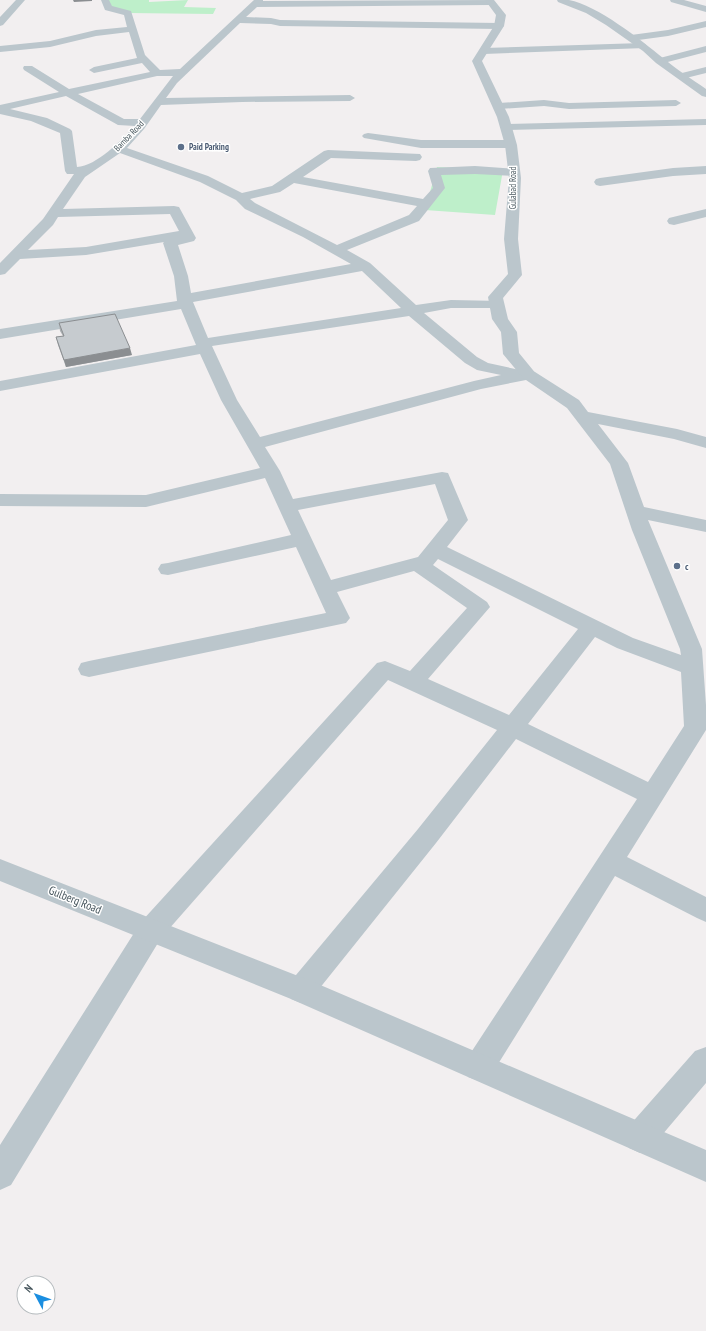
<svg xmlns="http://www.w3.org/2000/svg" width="706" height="1331" font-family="'PT Sans Narrow',sans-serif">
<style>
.green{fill:#beefca}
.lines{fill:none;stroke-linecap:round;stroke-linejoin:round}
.minor{fill:#bbc6cc;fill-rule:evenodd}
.tertiary{fill:#bbc6cc;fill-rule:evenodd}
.wall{fill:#aaafb2}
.shaded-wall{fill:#8b8e91}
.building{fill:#c6cbcf;stroke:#8b8e91}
.service-dot{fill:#5c6f8a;stroke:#fff;stroke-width:1.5}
.labels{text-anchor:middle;stroke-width:3;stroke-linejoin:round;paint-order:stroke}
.far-street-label{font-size:9px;fill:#47565d;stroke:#fff}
.far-service-label{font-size:9px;font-weight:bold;fill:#4e5e75;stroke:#fff;text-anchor:start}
.service-label{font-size:10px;font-weight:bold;fill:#4e5e75;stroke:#fff;text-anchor:start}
.near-street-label{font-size:12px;fill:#47565d;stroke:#fff}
</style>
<rect width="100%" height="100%" fill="#f2eff0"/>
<path class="green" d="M106,0H149V2L188,0L184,7L216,8L213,14L128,13L108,8Z
M437,167L503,170L495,215L425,210Z"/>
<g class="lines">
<path class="minor" d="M16,0H25L3,25L0,26V17Z
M101,0H109L112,6L131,11L145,55L160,70L180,69L254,0H263V1L493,0L494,2L490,5L257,7L246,17L271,18L280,20L499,23L504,26L499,29L280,26L271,24L240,23L177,83L166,98L350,95L355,98L350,101L242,102L161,105L144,129L127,148L208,176L242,193L272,186L324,151L328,150L420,154L422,157L420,160L416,161L331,158L303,177L423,199L433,188L428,171L430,168L475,166L518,169L520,172L518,175L514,176L475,174L441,175L445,188L419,221L347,250L370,263L416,305L451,300L502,301L504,304L502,307L497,308H451L424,313L477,357L488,363L520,370L521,372L529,370L535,372L579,400L588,412L677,429L706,437V448L674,439L598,424L628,463L644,507L706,520V532L648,520L702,649L706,705V730L627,857L706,897V922L697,918L615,876L490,1077L479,1081L468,1077L464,1067L468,1057L637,799L516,739L436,843L311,999L301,1003L291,999L287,990L291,981L418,829L497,730L388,680L161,938L11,1185L0,1190V1145L141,922L377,663L385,661L410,671L467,608L414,571L337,592L350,618L346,623L89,677L81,675L78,669L81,663L89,661L326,613L296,547L168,575L161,574L158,569L161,564L168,563L291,535L265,478L146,507L0,506V494L146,495L260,468L221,400L200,354L0,391V381L196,345L181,309L0,339V329L177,301L174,276L163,243L164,242L86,255L20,259L5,274L0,275V263L43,219L74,174H67L65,171L60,133L31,121L0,114V105L59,92L24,70L23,68L24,66H32L69,89L150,72L142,63L94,73L89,70L94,67L137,58L129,32L96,36L50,47L0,52V46L50,41L96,30L127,27L124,15L105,10ZM157,76H173L140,119H124L78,94ZM66,96L118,125L135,126C121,140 97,166 77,167L72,131L70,129L47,118L10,109ZM120,153L200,182L236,200L245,209L303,237L351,264L191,293L188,276L178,245L194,241L196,238L179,207L174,206L63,209L85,177ZM294,183L417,206L409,215L337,245L255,203L250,199L280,192ZM170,214L179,231L86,247L28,250L53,225L58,217ZM362,271L401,308L208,338L193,302ZM409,316L465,363L477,370L501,375L474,381L260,437L237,400L212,346ZM526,380L567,408L610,464L632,530L680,649L681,655L633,638L447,547L468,520L448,473L442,472L293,499L280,471L265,447L481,389ZM435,484L448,520L418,557L331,580L298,510ZM438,559L578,629L509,715L428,679L490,607L487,602L433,565ZM595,637L617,648L681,672L684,726L648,782L528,724Z
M670,0H684L706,6V12L671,2Z
M706,21V27L668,36L631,41L626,38L631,35L668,30Z
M642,43L645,44L647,46L645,48L484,54L479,51L484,48Z
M706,46V52L660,64L655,61L656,59Z
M706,67V73L682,79L677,76L678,74Z
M544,100L569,103L676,100L681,103L676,106L569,109L544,106L499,109L493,106L499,103Z
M706,119V125L506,130L502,129L500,127L502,125L506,124Z
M368,133L421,140H510L514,142L516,144L514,146L510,148H421L364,138L362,136L364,134Z
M706,166V174L673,176L600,186L596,185L594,182L596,179L600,178L673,168Z
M706,209V217L674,225L669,224L667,221L669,218Z
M706,1047V1083L651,1148L640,1153L629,1148L624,1137L629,1126L695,1051Z"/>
<path class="tertiary" d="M485,0H494L506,15L504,26L482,61L509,117L517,145L521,178L518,239L522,275L503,298L508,319L517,332L519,353L537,375L535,378L529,380L523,378L503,354L501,332L492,319L488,297L508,274L504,239L509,178L505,145L497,117L472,61L494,26L496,15Z
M557,0C560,0 565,0 569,0C597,5 641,40 663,58C677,70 692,79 706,89V97L702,96L656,63L643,51L606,25L586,13L558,2Z
M0,859L311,981L706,1150V1182L291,999L0,881Z"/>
</g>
<path class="wall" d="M59,323L132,355L66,367L58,345L56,337L63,336L60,331Z"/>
<path class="shaded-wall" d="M73,0H92V1L74,2Z
M130,348L132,355L66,367L64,360Z"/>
<path class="building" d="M115,314L130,348L64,360L56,337L64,336L59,323Z"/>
<g class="service-dot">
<circle cx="181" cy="147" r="4"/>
<circle cx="677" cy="566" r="4"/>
</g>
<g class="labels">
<g class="far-street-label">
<text transform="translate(129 136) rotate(-46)" y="3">Bamba Road</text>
<text transform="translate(513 188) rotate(-90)" y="3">Gulabad Road</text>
</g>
<g class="far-service-label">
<text x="189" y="150">Paid Parking</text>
</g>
<g class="service-label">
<text x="685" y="570">c</text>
</g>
<g class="near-street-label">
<text transform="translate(75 900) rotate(22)" y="4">Gulberg Road</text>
</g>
</g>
<g transform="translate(36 1295) rotate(311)"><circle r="19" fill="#ffffff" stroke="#b5bbbe"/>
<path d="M0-3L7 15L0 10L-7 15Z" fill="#1b8ee0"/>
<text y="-6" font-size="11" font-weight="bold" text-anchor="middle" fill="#47565d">N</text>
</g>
</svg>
